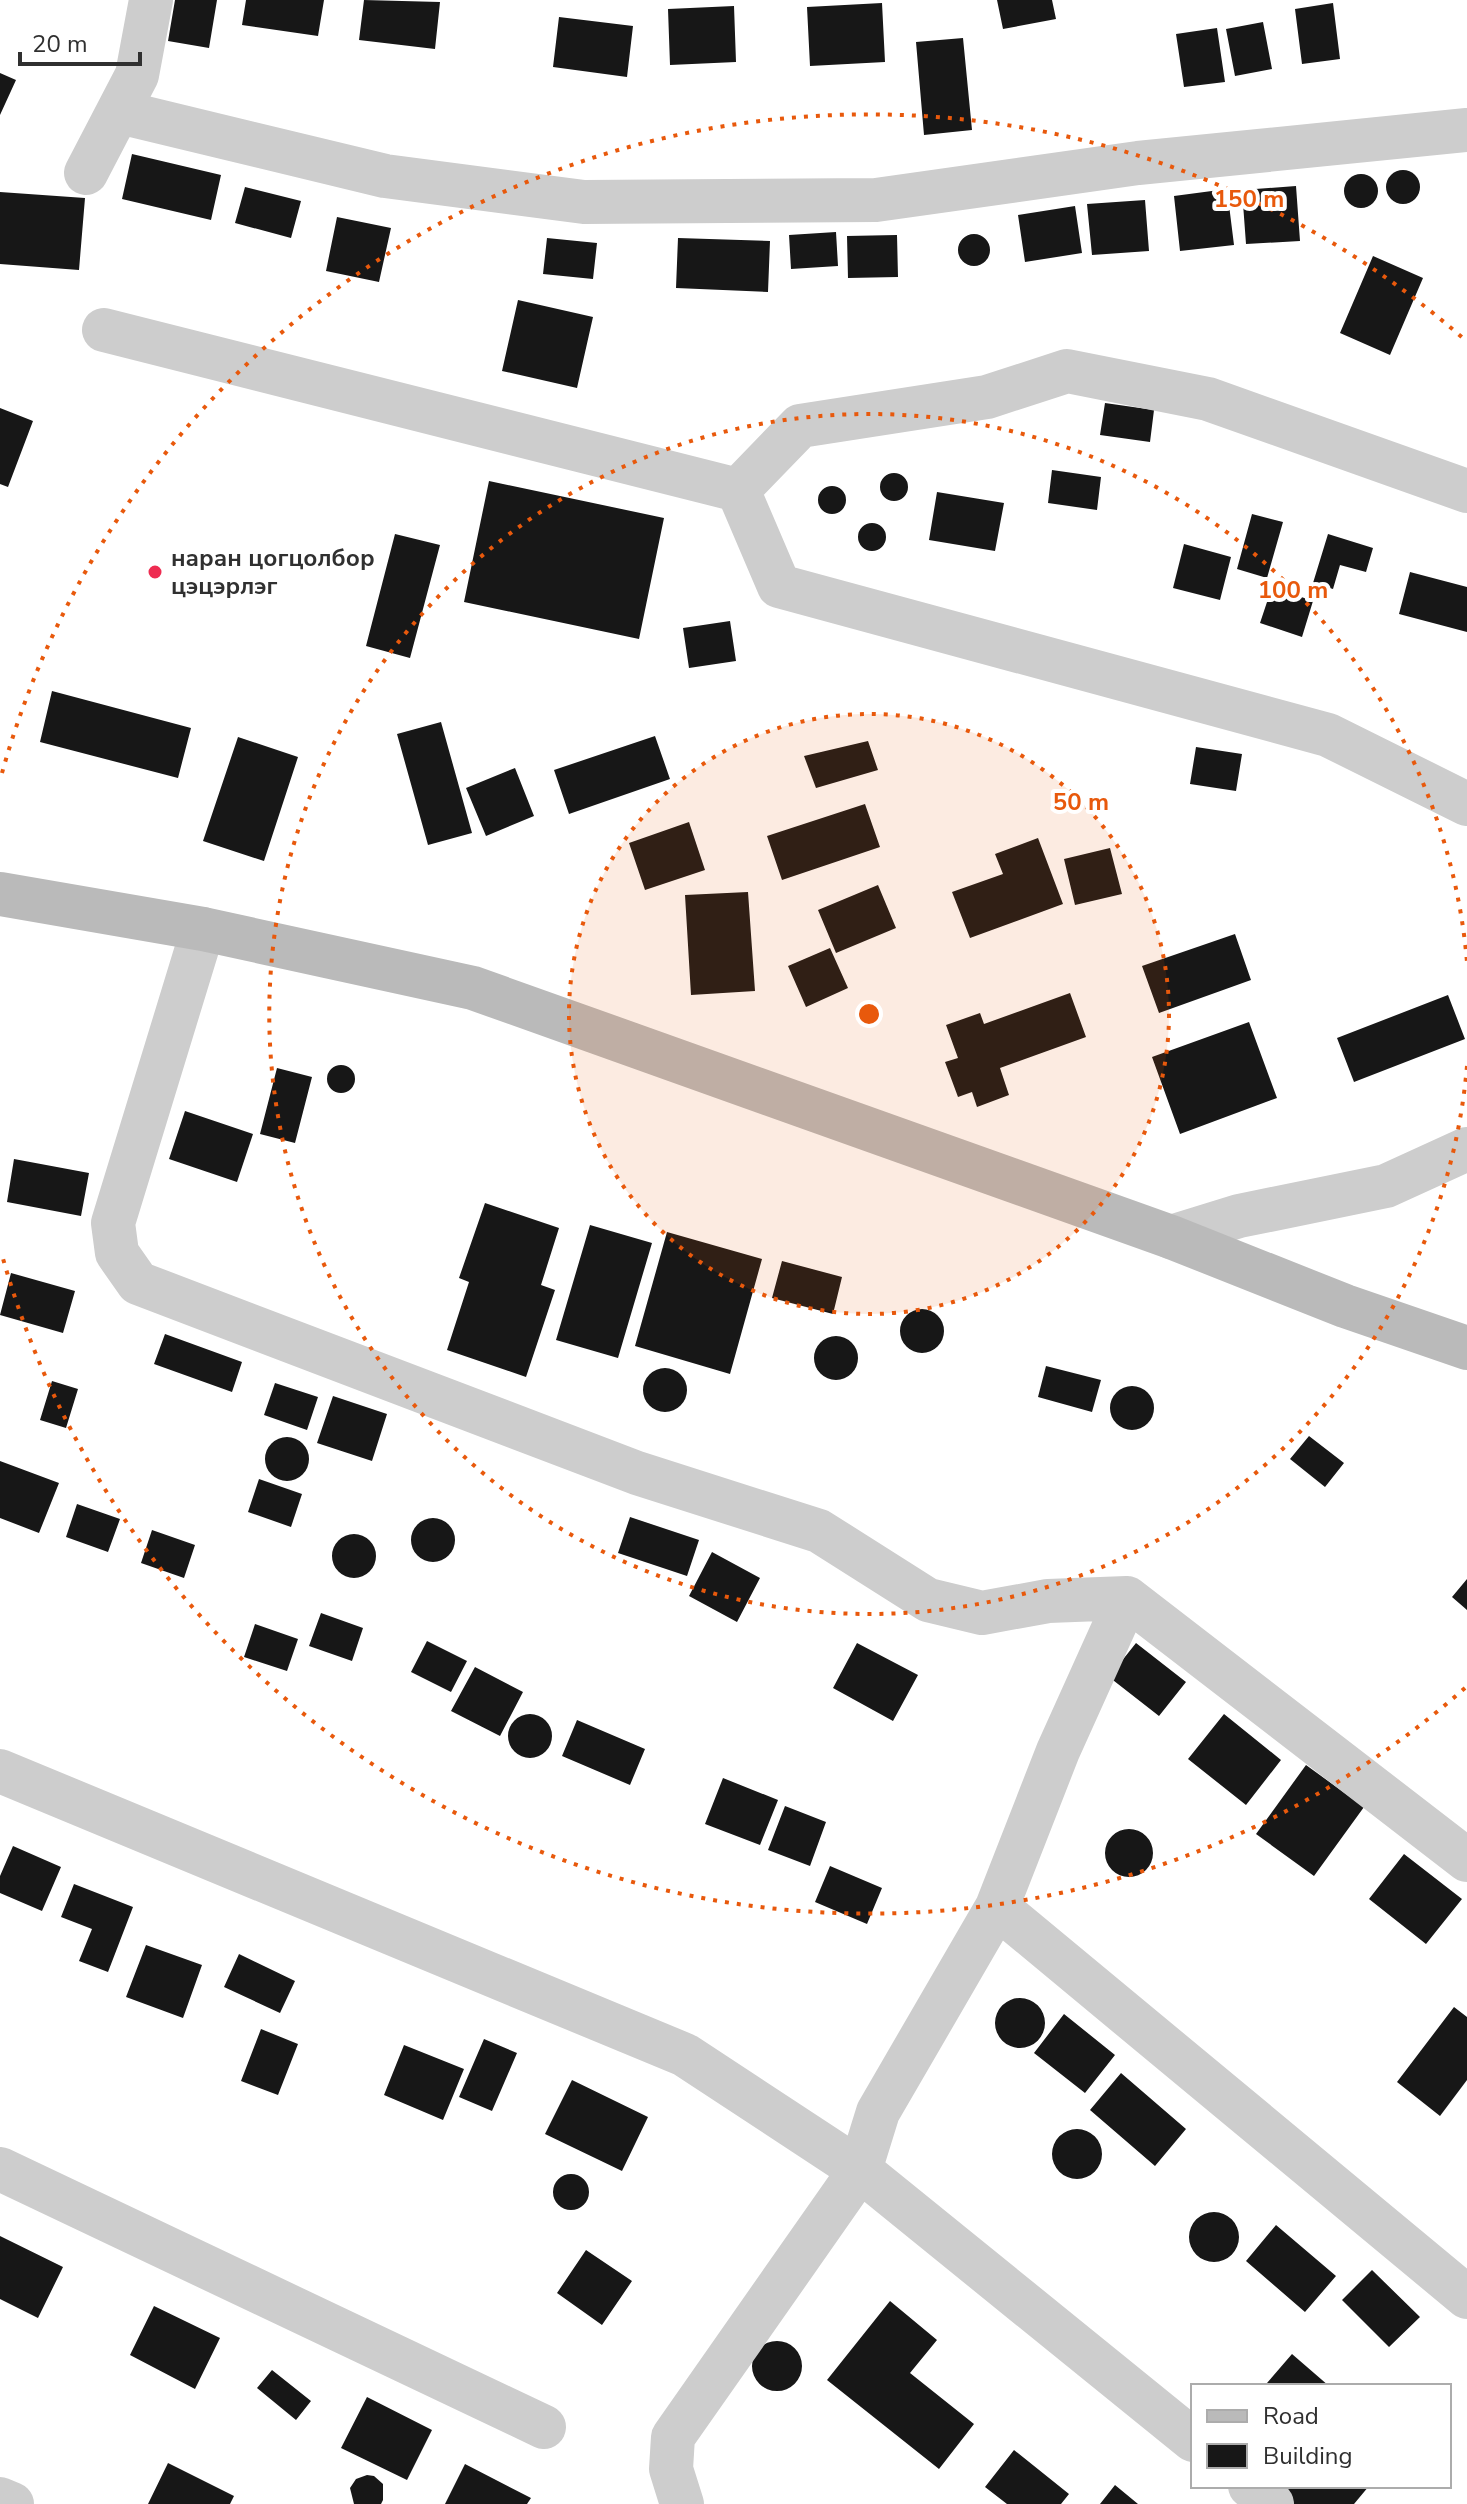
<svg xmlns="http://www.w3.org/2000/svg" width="1467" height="2504" font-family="'Nunito Sans',sans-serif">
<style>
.building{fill:#171717}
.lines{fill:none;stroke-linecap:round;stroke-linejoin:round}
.street{stroke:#cdcdcd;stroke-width:44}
.secondary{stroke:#bababa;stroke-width:44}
.ring{fill:none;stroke:#e8590c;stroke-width:4;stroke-dasharray:4 8}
.poi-dot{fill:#ee2c51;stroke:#fff;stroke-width:3}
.labels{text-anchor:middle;stroke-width:8;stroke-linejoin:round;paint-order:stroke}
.poi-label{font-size:24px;font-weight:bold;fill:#303030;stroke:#fff;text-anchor:start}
.centre{fill:#e8590c;stroke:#fff;stroke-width:4}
.ring-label{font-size:24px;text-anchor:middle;font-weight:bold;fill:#e8590c;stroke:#fff;stroke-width:8;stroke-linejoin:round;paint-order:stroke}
</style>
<rect width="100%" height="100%" fill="#fff"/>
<path class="building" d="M175,0H217L209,48L168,41Z
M246,0H324L318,36L242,25Z
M364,0L440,2L435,49L359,40Z
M997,0H1052L1056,19L1003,29Z
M882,3L885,62L810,66L807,7Z
M1333,3L1340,59L1302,64L1295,9Z
M734,6L736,62L670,65L668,9Z
M559,17L633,26L627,77L553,67Z
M1263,22L1272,69L1235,76L1226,29Z
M1217,28L1225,82L1184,87L1176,34Z
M963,38L972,130L924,135L916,42Z
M0,73L16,80L0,115Z
M132,154L221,175L211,220L122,199Z
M1386 187a17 17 0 1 1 34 0a17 17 0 1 1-34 0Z
M1344 191a17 17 0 1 1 34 0a17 17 0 1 1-34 0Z
M1296,186L1300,241L1246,244L1242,190Z
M245,187L301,201L291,238L235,223Z
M1227,189L1234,245L1180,251L1174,196Z
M0,192L85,198L79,270L0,264Z
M1145,200L1149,251L1092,255L1087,204Z
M1075,206L1082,253L1025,262L1018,215Z
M337,217L391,228L379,282L326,271Z
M836,232L838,266L791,269L789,235Z
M958 250a16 16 0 1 1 32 0a16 16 0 1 1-32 0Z
M897,235L898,277L848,278L847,236Z
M547,238L597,243L593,279L543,274Z
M678,238L770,241L768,292L676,288Z
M1373,256L1423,278L1390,355L1340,333Z
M518,300L593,317L577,388L502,371Z
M1105,403L1154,410L1150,442L1100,435Z
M0,408L33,421L8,487L0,484Z
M1052,470L1101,477L1097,510L1048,503Z
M880 487a14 14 0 1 1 28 0a14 14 0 1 1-28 0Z
M489,481L664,518L639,639L464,602Z
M818 500a14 14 0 1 1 28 0a14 14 0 1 1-28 0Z
M937,492L1004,503L995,551L929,540Z
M1252,514L1283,522L1267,578L1237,569Z
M858 537a14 14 0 1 1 28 0a14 14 0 1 1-28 0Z
M395,534L440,545L410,658L366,646Z
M1328,534L1373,548L1366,572L1340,565L1333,589L1313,583Z
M1184,544L1231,557L1220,600L1173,588Z
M1410,572L1467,587V632L1399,614Z
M1272,587L1313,601L1302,637L1260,623Z
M730,621L736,661L689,668L683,628Z
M52,691L191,728L178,778L40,742Z
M441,722L472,833L428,845L397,734Z
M655,736L670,779L569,814L554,770Z
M238,737L298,757L264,861L203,841Z
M868,741L878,770L816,788L804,756Z
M1196,747L1242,754L1236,791L1190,784Z
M515,768L534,816L486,836L466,788Z
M865,804L880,847L782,880L767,836Z
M689,822L705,870L645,890L629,843Z
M1038,838L1063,904L970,938L952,892L1003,874L995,854Z
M1110,848L1122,894L1075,905L1064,859Z
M878,885L896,928L836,953L818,910Z
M748,892L755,991L691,995L685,895Z
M1235,934L1251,980L1159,1013L1142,966Z
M830,948L848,988L806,1007L788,966Z
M1070,993L1086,1037L1000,1068L1009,1095L977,1107L972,1092L958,1097L945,1062L958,1058L946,1025L980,1013L984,1024Z
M1448,995L1465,1039L1354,1082L1337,1038Z
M1249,1022L1277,1098L1180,1134L1152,1057Z
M327 1079a14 14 0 1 1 28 0a14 14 0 1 1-28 0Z
M277,1068L312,1077L295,1143L260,1134Z
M185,1111L253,1134L237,1182L169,1159Z
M14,1159L89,1173L81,1216L7,1202Z
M485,1203L559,1228L541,1285L555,1290L526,1377L447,1350L469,1282L459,1278Z
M590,1225L652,1243L618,1358L556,1340Z
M667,1232L762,1259L730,1374L635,1346Z
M782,1261L842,1277L833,1314L772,1298Z
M11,1273L75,1291L63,1333L0,1315Z
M900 1331a22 22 0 1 1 44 0a22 22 0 1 1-44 0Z
M165,1334L242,1362L232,1392L154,1364Z
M814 1358a22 22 0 1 1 44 0a22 22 0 1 1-44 0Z
M1046,1366L1101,1380L1092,1412L1038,1397Z
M643 1390a22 22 0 1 1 44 0a22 22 0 1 1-44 0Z
M52,1381L78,1389L66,1428L40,1420Z
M275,1383L318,1397L307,1430L264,1415Z
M1110 1408a22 22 0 1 1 44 0a22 22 0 1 1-44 0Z
M333,1396L387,1414L372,1461L317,1443Z
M1309,1436L1344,1463L1325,1487L1290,1459Z
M265 1459a22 22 0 1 1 44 0a22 22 0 1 1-44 0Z
M0,1461L59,1483L39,1533L0,1518Z
M259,1479L302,1494L291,1527L248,1512Z
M77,1504L120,1519L108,1552L66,1537Z
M630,1517L699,1540L687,1576L618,1553Z
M411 1540a22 22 0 1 1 44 0a22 22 0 1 1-44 0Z
M152,1530L195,1545L184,1578L141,1563Z
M332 1556a22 22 0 1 1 44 0a22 22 0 1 1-44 0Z
M712,1552L760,1578L737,1622L689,1596Z
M1467,1579V1610L1452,1597Z
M321,1613L363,1628L352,1661L309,1646Z
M255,1624L298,1639L287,1671L244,1657Z
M427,1641L467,1661L451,1692L411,1672Z
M857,1643L918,1675L893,1721L833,1688Z
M1136,1643L1186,1682L1159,1716L1109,1677Z
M475,1667L523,1692L500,1736L451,1711Z
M1224,1714L1281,1760L1246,1805L1188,1759Z
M508 1736a22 22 0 1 1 44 0a22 22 0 1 1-44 0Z
M577,1720L645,1749L630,1785L562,1756Z
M1306,1765L1364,1807L1314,1876L1256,1834Z
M723,1778L778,1800L760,1845L705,1824Z
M785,1806L826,1822L810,1866L768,1850Z
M1105 1853a24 24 0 1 1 48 0a24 24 0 1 1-48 0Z
M13,1846L61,1867L42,1911L0,1893V1876Z
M1404,1854L1462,1899L1426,1944L1369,1899Z
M830,1866L882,1888L867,1924L815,1902Z
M74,1884L133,1907L108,1972L79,1961L92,1929L61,1917Z
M146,1945L202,1965L183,2018L126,1997Z
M239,1954L295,1981L280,2013L224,1987Z
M995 2023a25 25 0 1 1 50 0a25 25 0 1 1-50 0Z
M1454,2007L1467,2017V2080L1440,2116L1397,2082Z
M1064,2014L1115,2055L1085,2093L1034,2053Z
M261,2029L298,2044L278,2095L241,2081Z
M484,2039L517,2053L492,2111L459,2097Z
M404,2045L464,2069L443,2120L384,2095Z
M1121,2073L1186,2129L1155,2166L1090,2110Z
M572,2080L648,2117L622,2171L545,2134Z
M1052 2154a25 25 0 1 1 50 0a25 25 0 1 1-50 0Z
M553 2192a18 18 0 1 1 36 0a18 18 0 1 1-36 0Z
M1189 2237a25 25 0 1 1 50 0a25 25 0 1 1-50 0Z
M1276,2225L1336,2276L1305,2312L1246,2261Z
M0,2236L63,2267L38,2318L0,2299Z
M586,2250L632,2281L602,2325L557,2293Z
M1372,2270L1420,2317L1389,2347L1342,2300Z
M890,2301L937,2340L910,2373L974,2424L939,2469L827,2380Z
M154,2306L220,2338L195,2389L130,2355Z
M752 2366a25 25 0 1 1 50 0a25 25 0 1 1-50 0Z
M1292,2354L1329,2386H1270L1267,2383Z
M272,2370L311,2401L296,2420L257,2388Z
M367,2397L432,2430L407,2480L341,2448Z
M1014,2450L1069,2494L1061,2504H1007L985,2487Z
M168,2463L234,2496L230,2504H148Z
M465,2464L531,2498L527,2504H445Z
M367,2475L374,2476L383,2484V2500L381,2504H354L350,2488L356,2479Z
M1115,2485L1138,2504H1100Z
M1291,2486H1369L1354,2504H1290L1282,2497Z"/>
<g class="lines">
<path class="street" d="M120,112L385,176L584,202L876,200L1138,163L1467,130
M86,173L137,75L151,0
M104,330L738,490
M738,490L779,586L1328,735L1467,804
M738,490L800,426L987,397L1067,371L1208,399L1467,491
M203,929L113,1223L117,1253L138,1283L637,1473L819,1531L928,1600L982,1613L1048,1601L1127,1598L1467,1860
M1171,1237L1239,1216L1386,1186L1467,1149
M0,1771L685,2055L860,2170L1193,2440
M997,1907L1467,2297
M0,2169L544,2427
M1250,2486L1272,2504
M0,2499L12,2504
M682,2504L671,2469L673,2437L860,2170L878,2112L997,1907L1058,1751L1127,1598"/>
<path class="secondary" d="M0,894L203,929L473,988L1171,1237L1345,1306L1467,1348"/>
</g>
<circle cx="869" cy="1014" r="300" fill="#e8590c" fill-opacity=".12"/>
<g class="ring">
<circle cx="869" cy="1014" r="300"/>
<path d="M1467 1066A600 600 0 1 1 1467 962"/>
<path d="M1465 1688A900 900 0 0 1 2 1255M2 773A900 900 0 0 1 1465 340"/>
</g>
<circle class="poi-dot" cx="155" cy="572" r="8"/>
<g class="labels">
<g class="poi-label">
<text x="171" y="566">наран цогцолбор<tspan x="171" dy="28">цэцэрлэг</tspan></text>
</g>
</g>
<circle cx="869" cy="1014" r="12" class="centre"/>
<g class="ring-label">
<text x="1249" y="207">150 m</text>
<text x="1293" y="598">100 m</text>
<text x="1081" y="810">50 m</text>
</g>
<rect x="1191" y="2384" width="260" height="104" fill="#ffffff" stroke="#acacac" stroke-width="2"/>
<rect x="1207" y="2410" width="40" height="12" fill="#bababa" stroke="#acacac" stroke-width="2"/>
<text x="1263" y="2424" font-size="24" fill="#303030">Road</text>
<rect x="1207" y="2444" width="40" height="24" fill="#171717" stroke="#acacac" stroke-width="2"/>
<text x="1263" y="2464" font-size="24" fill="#303030">Building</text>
<path d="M20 52v12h120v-12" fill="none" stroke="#303030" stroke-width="4"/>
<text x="32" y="52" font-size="24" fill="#303030" stroke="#ffffff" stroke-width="6" paint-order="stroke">20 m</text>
</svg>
